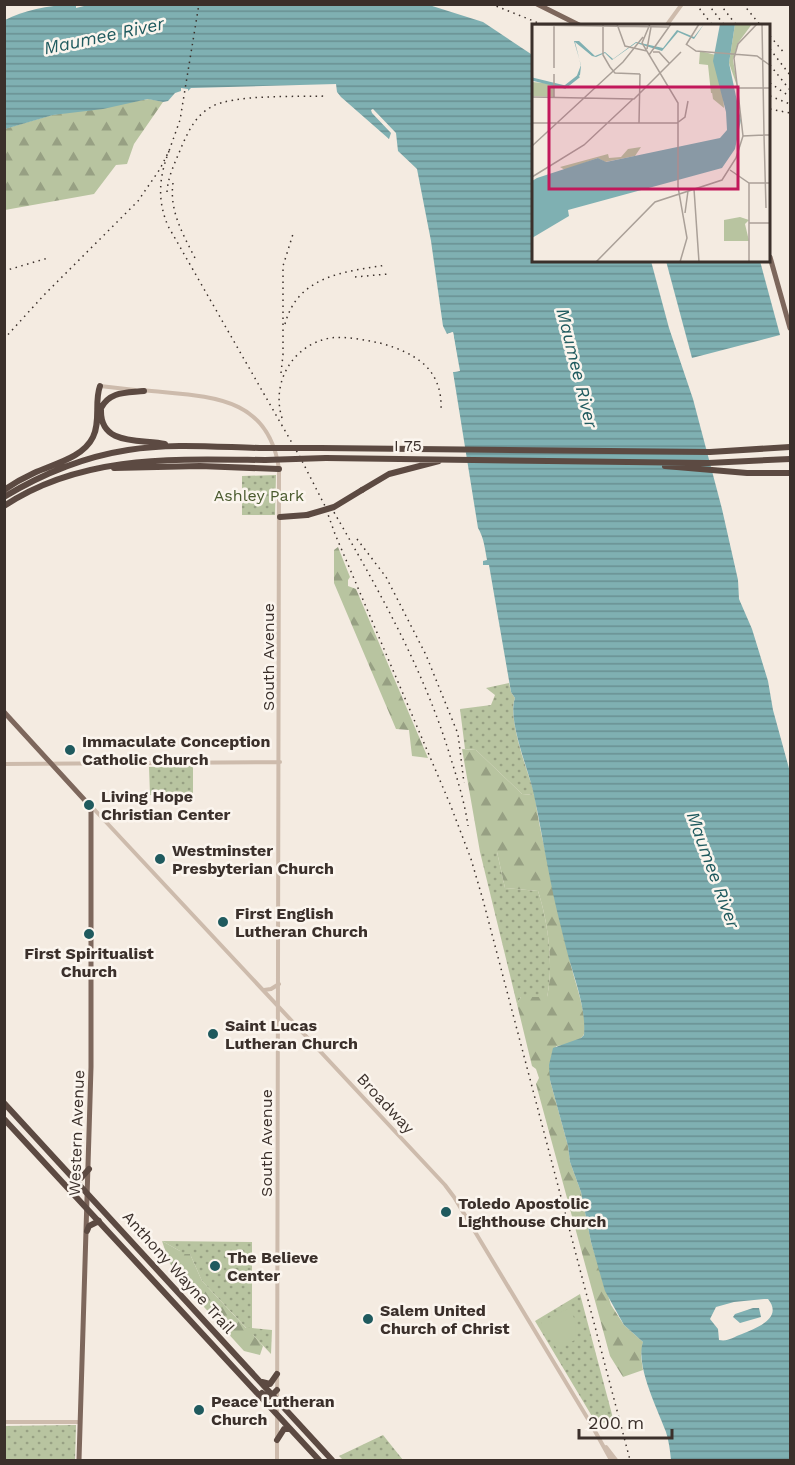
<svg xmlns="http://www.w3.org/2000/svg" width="795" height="1465" font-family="'Work Sans',sans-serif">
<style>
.grass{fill:url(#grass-dots)}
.forest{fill:url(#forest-firs)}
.pitch{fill:#b8c4a0}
.water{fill:url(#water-rules);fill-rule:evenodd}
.pier{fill:#f4ebe1}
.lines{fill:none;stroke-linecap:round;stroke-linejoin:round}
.minor{stroke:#cdbbac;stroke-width:4}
.major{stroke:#7d675c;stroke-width:5}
.highway{stroke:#5c4a42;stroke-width:6}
.rail{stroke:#3b302b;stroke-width:1.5;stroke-dasharray:1.5 4.5;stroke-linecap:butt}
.highway-bridge{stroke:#5c4a42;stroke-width:6}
.poi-dot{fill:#1f5a5e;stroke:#fbf5ee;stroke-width:2}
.labels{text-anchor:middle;stroke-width:5;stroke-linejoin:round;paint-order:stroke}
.street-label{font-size:16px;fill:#3b302b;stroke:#fbf5ee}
.park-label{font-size:16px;fill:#4a5a2e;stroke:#fbf5ee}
.poi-label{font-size:16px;font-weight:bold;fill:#3b302b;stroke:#fbf5ee;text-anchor:start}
.water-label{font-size:18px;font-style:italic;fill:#1f5a5e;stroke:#fbf5ee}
.inset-river{fill:none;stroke:#7fb0b2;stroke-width:3}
.inset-road{fill:none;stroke:#aaa098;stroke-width:1.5}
.view{fill:#c2185b;fill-opacity:0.15;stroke:#c2185b;stroke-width:3}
.inset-edge{fill:none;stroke:#3b302b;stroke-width:3}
</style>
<defs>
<pattern id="grass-dots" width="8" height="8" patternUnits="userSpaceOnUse" patternTransform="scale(1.5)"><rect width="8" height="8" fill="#b8c4a0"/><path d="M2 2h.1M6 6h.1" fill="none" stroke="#97a083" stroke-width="1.8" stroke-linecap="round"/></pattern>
<pattern id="forest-firs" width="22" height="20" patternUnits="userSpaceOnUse" patternTransform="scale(1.5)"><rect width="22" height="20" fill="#b8c4a0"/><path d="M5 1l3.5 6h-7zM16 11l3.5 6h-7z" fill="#97a083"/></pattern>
<pattern id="water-rules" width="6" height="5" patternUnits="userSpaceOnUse" patternTransform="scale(1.5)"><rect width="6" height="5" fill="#7fb0b2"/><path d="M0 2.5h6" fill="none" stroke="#699091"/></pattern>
</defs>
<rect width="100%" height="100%" fill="#f4ebe1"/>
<path class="grass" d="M276,475L275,515H242V476Z
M509,683L511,692L515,698C507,718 528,773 535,795L522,794L476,750L465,749L460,709L491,705L495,695L486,688Z
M193,766V795H150L149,767Z
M480,852H497L505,888L538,891C548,921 554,966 547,997H521L517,1004Z
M162,1241L252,1242V1328L272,1330L271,1354L202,1281L190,1254H180V1251Z
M580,1294L614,1422L596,1423L535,1321Z
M76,1425L75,1460H5V1426Z
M383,1435L403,1460H343L339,1456Z"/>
<path class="forest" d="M149,99L163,102L134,144L127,164L116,165L94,194L5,210L4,129L52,115Z
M338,547L350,577L348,580V586L356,589L428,758L412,756L409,730L396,729L334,583V550Z
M462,749L476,750L522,794L535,795C537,818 543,840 548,863C555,894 561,926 569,957C572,974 589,1018 584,1034C581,1042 563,1046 556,1046L550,1080L568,1146L570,1162L581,1192L591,1242L611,1305L624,1325L643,1342L641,1357L643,1370L623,1377L610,1356L536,1084L539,1078L536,1069L532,1066L517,1004L521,997H547C554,966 548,921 538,891L505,888L497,852H480Z
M162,1241L180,1251V1254H190L202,1281L246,1328H252L253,1335L263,1346L260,1355L244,1351L185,1286L169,1262Z"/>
<path class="pitch" d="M570,1308L576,1323L575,1340L557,1349L541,1325L542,1321Z"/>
<path class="water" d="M92,4L429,5L483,22L534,56V261H651L669,328L693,399L722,509L738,580L739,599L752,629L768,681L773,710L790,772V1460H671C670,1451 669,1441 666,1432C658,1410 635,1365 643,1342L624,1325L605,1291L591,1242L581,1192L570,1162L568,1146L550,1080L549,1065L553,1048L581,1038L584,1035C586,1009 576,983 569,959C565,944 561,927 557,911C548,872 542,833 534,795C529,770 507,721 515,698L511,692L489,565H483V561L487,560C485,549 484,538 478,528L453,372L459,371L453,332L447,334L443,326L431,241L417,169L398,151L396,133L373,109L371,110L372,113L391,133L389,139L341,97L337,92L336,84L191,88L188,91V89L181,88V91L175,93L168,101L163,102L148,99L103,109L53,115L5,129V20C24,10 53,4 76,5V8ZM764,1299H768C784,1319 755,1328 742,1334C733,1337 728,1342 719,1340L718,1329L710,1319L716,1307L734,1302Z
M666,261H760L780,335L692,358Z
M753,1308H759L761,1317L740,1323L733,1317L735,1314Z"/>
<path class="pier" d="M453,332L460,371L453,372L452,369L456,368L451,336L448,337L447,334Z"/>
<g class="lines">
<path class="minor" d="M666,26L682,4
M100,386L135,390
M142,390C204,397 268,392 279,469L277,1460
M4,764L280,762
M92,807L445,1185L454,1197L591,1424L611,1460
M264,990L271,989L279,984
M4,1422H80
M606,1447L616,1460"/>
<path class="major" d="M537,4L581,26
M770,257L790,328
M4,712L91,807V1067L79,1460"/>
<path class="highway" d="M101,408C110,391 126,393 144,391
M101,410C100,446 140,439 165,444
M321,448L710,452L790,447
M326,458L708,463L790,459
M665,466L747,473H790
M114,468L200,466L279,469
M4,490C14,483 23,478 34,473C53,464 83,458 93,437C101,421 94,402 100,386
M362,490L389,474L439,461
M4,497C42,474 83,457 128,450C171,443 216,447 260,448
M4,506C82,454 176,459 265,460
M280,517L307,515
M4,1103L332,1460
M4,1119L319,1460
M74,1177L81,1178L89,1169
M87,1231L89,1226L99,1221
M262,1382L270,1384L277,1374
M262,1393L267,1397L271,1396L277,1390
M277,1440L284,1429H290"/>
<path class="rail" d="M491,4L546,26
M696,4L713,26
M708,4L725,26
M720,4L737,26
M743,4L761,26
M770,36L785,54
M770,49L790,75
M770,65L790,90
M770,83L789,96
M770,96L790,104
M770,109L790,113
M169,151C159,177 157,200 168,226L300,457L325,506L335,534L450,804L471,859L483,900L630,1460
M173,183C169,212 184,236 197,262
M167,192C168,176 175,163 181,148C188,132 195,116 211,107C233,94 298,97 327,96
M4,271L48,258
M355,277L388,274
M285,324C298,275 345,272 386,265
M4,339L44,295L138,201L160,169L169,151L180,120L199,4
M281,373L283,355V266L293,234
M282,418C271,383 292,345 330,338C346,336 364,340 380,343C416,353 443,369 441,411
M331,507C378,589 424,669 451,759C458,781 465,804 468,826
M357,539L386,577L426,655L458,734L464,783"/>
<path class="highway-bridge" d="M260,448H321
M265,460L326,458
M307,515L334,507L362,490"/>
</g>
<g class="poi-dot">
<circle cx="70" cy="750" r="6"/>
<circle cx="89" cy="805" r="6"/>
<circle cx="160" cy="859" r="6"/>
<circle cx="223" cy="922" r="6"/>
<circle cx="89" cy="934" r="6"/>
<circle cx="213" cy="1034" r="6"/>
<circle cx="446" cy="1212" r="6"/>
<circle cx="215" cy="1266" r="6"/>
<circle cx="368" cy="1319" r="6"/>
<circle cx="199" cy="1410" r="6"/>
</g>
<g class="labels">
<g class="street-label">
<text x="408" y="451">I 75</text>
<text transform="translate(268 657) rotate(-90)" y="6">South Avenue</text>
<text transform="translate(386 1103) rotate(47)" y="6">Broadway</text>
<text transform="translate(76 1133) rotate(-88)" y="6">Western Avenue</text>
<text transform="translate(266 1143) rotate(-90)" y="6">South Avenue</text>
<text transform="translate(179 1272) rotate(48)" y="6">Anthony Wayne Trail</text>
</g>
<g class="park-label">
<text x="259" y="501">Ashley Park</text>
</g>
<g class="poi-label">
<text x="82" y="747">Immaculate Conception<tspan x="82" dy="18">Catholic Church</tspan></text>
<text x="101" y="802">Living Hope<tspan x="101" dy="18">Christian Center</tspan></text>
<text x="172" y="856">Westminster<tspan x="172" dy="18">Presbyterian Church</tspan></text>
<text x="235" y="919">First English<tspan x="235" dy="18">Lutheran Church</tspan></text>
<text x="89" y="959" text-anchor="middle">First Spiritualist<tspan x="89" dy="18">Church</tspan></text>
<text x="225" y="1031">Saint Lucas<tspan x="225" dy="18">Lutheran Church</tspan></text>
<text x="458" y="1209">Toledo Apostolic<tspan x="458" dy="18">Lighthouse Church</tspan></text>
<text x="227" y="1263">The Believe<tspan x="227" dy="18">Center</tspan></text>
<text x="380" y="1316">Salem United<tspan x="380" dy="18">Church of Christ</tspan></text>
<text x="211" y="1407">Peace Lutheran<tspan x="211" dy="18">Church</tspan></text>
</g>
<g class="water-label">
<text transform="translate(104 36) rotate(-12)" y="6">Maumee River</text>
<text transform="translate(577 368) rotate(76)" y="6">Maumee River</text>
<text transform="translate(713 870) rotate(70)" y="6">Maumee River</text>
</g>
</g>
<g transform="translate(532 24)">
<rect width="238" height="238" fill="#f4ebe1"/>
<path d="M203,0H220L206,19L201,36L206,65L197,39ZM168,27L184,31L191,70L179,69L176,41L167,40ZM0,58L22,60V73L0,72ZM208,193L217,196L213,200L217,217H192V196Z" fill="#b8c4a0"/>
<path d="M186,49L191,70L192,84L181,75L178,54L180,63L186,62ZM109,123L103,132L73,138L66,134L33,146L28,143L76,130L77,134L89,133L96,125Z" fill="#b8c4a0"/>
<path d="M172,0L162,15L146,8L130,27L104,19L80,36L73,29L64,33L60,32L43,18L49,42L48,51L44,54L49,41L42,17H47L63,32L73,28L81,35L104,18L131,24L145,6L162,13ZM188,0H203L197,39L209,96L203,125L190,144L36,186L37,192L0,214V157L5,154L66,134L74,138L188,114L195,106L194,88L181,37Z" fill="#7fb0b2"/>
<path class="inset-river" d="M0,55L33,63L47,52"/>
<path class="inset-road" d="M71,0V31L78,43L83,49L108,50M85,0L93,22L115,27M118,0L110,19L146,79V163L155,214L148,238M0,1L137,3M22,1V44M154,20L164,27L225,32L239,42M154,21L167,0M115,25L119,3M121,28H127L138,40M117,31L139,0M206,64H239M0,73L102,75L149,28M22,73V50M0,99H145L153,93L156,77M107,99L108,50M211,112L202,34L206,20L225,0M0,122L91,38L111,13M198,146L217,159H239M0,153L52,121L101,75M217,159V238M162,165L167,238M234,184L232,111H239M153,189L156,167M217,199H239M64,238L123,178L190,156L204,134L211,112L232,111L230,0"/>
<path class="view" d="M17,63H206V165H17Z"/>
<rect width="238" height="238" class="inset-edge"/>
</g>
<rect width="795" height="1465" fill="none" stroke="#3b302b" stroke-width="12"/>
<path d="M579 1429v9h93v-9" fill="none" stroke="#3b302b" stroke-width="3"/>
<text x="588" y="1429" font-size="18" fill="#3b302b" stroke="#fbf5ee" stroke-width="4.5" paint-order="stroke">200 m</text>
</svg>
